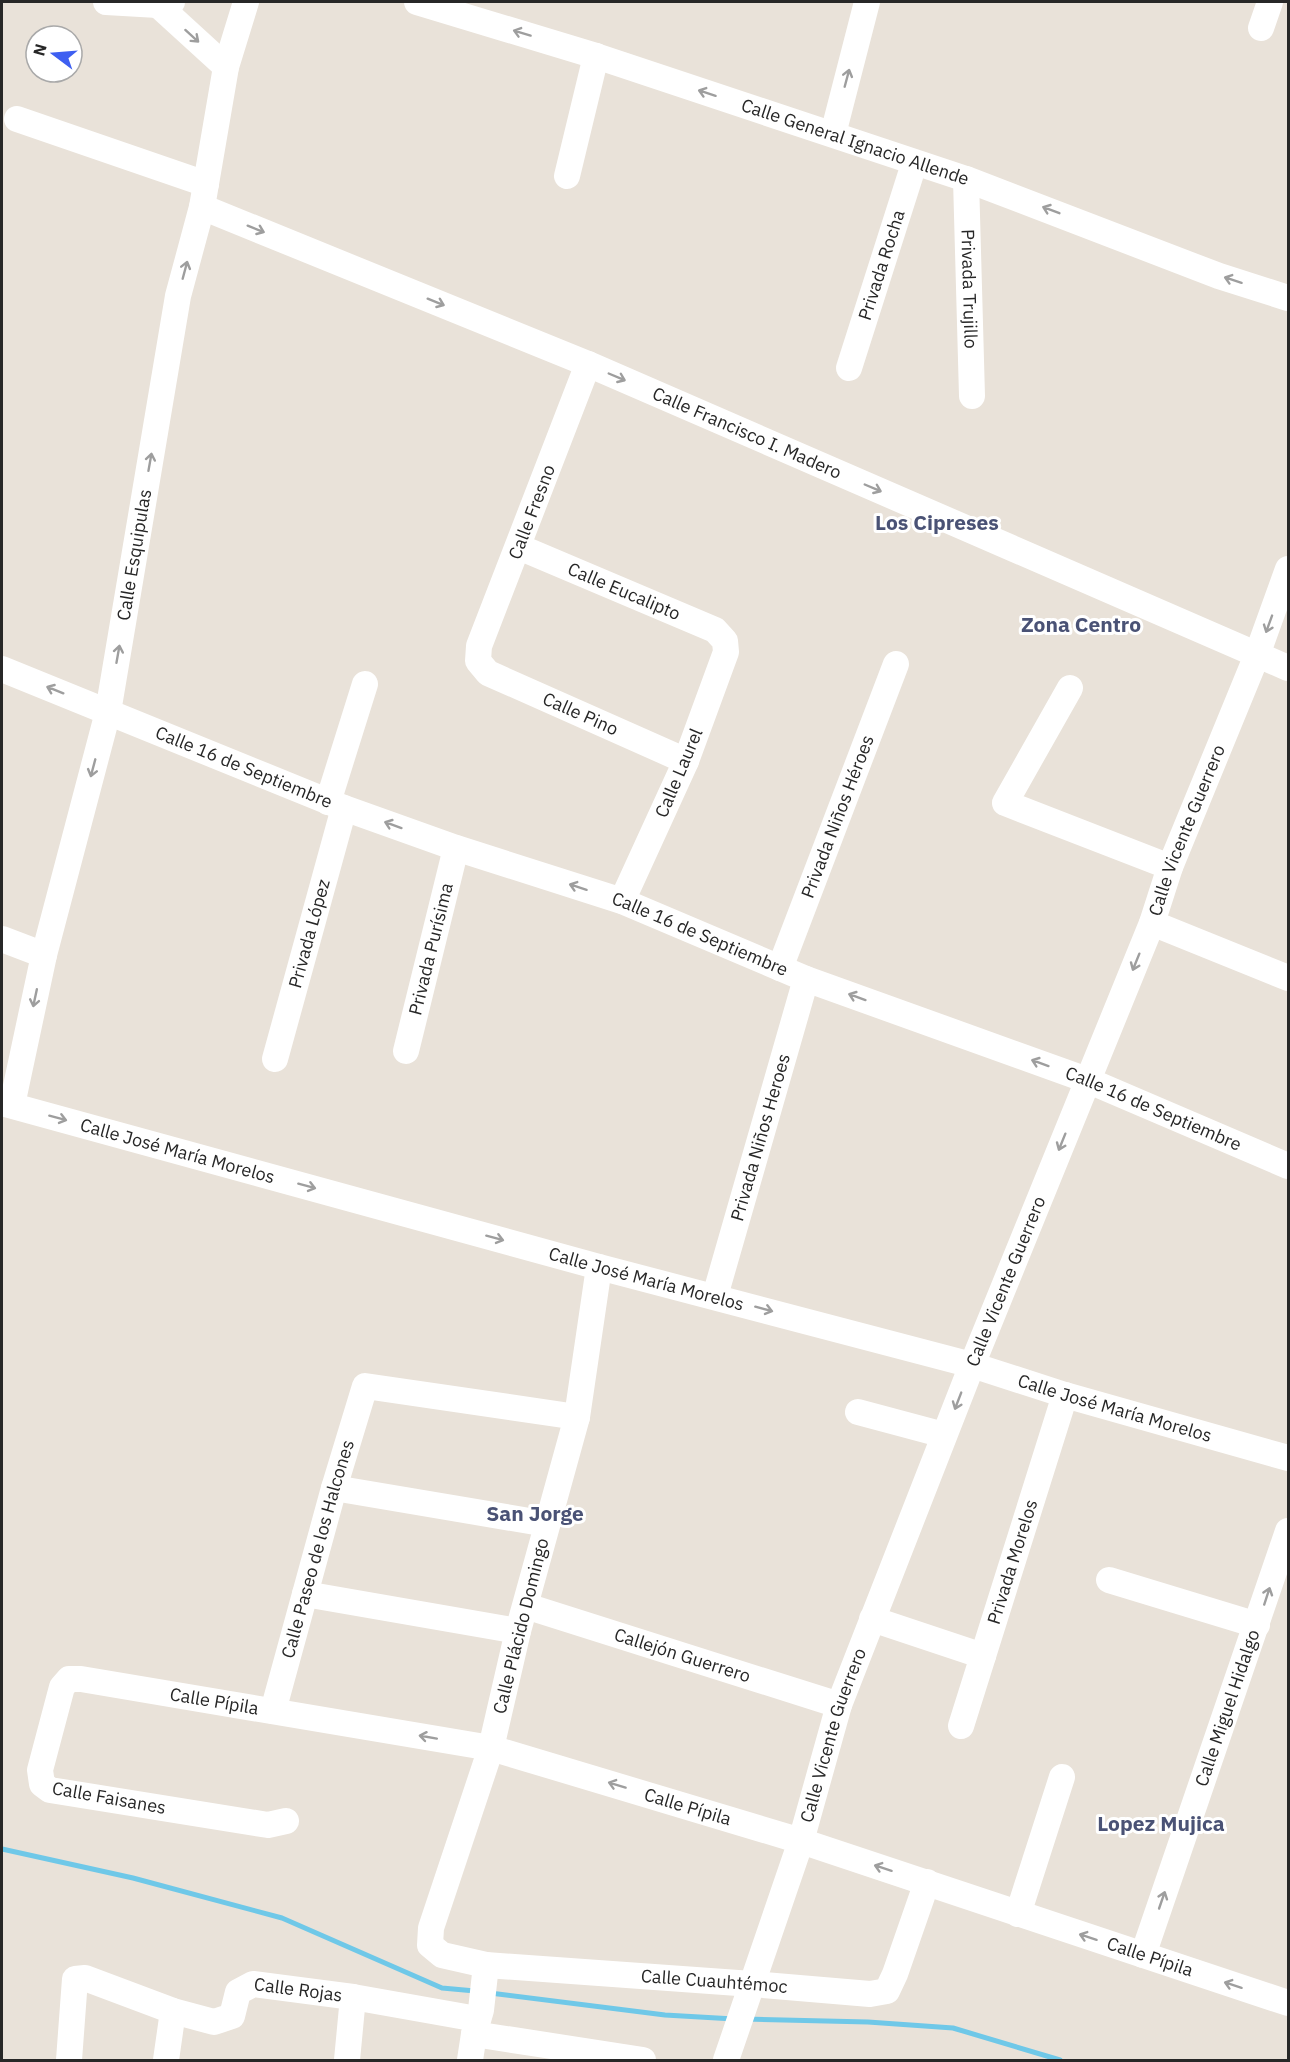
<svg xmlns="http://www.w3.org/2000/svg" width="1290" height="2062" font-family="'IBM Plex Sans',sans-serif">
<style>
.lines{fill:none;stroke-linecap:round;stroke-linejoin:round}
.stream{stroke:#6fc8e8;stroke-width:5}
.minor{stroke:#fff;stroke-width:26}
.oneway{stroke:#9e9e9e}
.labels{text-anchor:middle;stroke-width:6;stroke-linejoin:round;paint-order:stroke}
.street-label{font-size:18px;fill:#272727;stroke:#fff}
.quarter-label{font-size:21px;font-weight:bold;fill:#4a5275;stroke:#fff}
</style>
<rect width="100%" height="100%" fill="#e9e2d9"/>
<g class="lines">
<path class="stream" d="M2,1849L133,1878L282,1918L442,1988L475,1991
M490,1993L665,2015L734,2019
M746,2019L868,2022L953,2028L1060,2060"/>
<g class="minor">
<path d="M106,2L158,5L172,2"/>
<path id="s1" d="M417,2L596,56L966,179L1219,276L1288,298"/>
<path d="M158,5L226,67"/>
<path d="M1261,28L1270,2"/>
<path d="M17,119L206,184"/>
<path d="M833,134L867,2"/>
<path d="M567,176L596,56"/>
<path id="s2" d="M966,179L972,396"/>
<path id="s3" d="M202,207L588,364L1288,668"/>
<path id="s4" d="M588,364L479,646L478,661L488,673L686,761"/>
<path id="s5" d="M849,368L914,164"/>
<path id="s6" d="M519,547L715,630L725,641L726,652L686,761L622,901"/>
<path id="s7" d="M2,669L344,808L456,848L622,901L806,979L1087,1080L1288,1166"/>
<path d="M1070,688L1005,803L1170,867"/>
<path d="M328,802L365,684"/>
<path d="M1152,923L1288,978"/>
<path d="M2,939L44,955"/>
<path id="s8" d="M780,968L896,664"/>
<path id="s9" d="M406,1051L456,848"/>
<path id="s10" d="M275,1059L344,808"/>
<path id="s11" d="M2,1103L599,1267L972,1365L1065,1395L1288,1458"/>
<path id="s12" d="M12,1105L44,955L108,712L178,296L202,207L226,67L246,2"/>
<path id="s13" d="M599,1267L577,1417L518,1631L491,1748L431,1928L430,1945L442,1955L486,1965L752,1984L870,1994L887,1991L895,1974L927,1882"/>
<path id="s14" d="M715,1296L806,979"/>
<path d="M858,1412L944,1435"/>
<path d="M334,1488L547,1524"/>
<path d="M1109,1580L1257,1625"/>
<path d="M305,1594L518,1631"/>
<path id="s15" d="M526,1606L839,1705"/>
<path d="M872,1619L983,1656"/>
<path id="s16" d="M273,1711L334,1488L365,1386L577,1417"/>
<path id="s17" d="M961,1726L1065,1395"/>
<path id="s18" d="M286,1821L268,1825L50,1790L42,1784L40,1770L62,1687L69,1679H81L491,1748L801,1841L1288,2003"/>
<path d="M1018,1914L1062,1777"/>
<path id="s19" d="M1143,1955L1288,1531"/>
<path d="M474,2034L643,2060"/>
<path id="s20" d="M69,2060L75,1979L85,1978L173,2011L214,2022L232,2016L238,1992L253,1984L353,1997L477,2019"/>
<path d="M166,2060L173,2011"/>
<path d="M347,2060L353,1997"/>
<path d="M470,2060L474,2034L481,2010L486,1965"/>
<path id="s21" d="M726,2060L801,1841L839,1705L972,1365L1152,923L1170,867L1257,655L1288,569"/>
</g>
</g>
<defs><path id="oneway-shaft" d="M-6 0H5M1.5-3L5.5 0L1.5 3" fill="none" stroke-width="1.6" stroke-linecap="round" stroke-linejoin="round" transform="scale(1.5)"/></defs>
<g class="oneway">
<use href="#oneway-shaft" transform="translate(522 33) rotate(-163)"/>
<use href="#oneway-shaft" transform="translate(192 36) rotate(42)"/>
<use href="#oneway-shaft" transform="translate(847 78) rotate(-75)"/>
<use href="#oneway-shaft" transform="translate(707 93) rotate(-162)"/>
<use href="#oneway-shaft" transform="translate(1051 210) rotate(-159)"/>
<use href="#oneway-shaft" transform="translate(256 229) rotate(22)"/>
<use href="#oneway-shaft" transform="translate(185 270) rotate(-75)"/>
<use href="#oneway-shaft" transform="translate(1233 280) rotate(-162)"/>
<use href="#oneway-shaft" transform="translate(436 302) rotate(22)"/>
<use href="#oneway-shaft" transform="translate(617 377) rotate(23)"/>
<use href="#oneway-shaft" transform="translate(150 462) rotate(-80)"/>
<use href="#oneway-shaft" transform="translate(873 488) rotate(23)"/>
<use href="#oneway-shaft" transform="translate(1269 624) rotate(110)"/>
<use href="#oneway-shaft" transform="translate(118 654) rotate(-80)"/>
<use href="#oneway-shaft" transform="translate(55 690) rotate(-158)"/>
<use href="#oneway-shaft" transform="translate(93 768) rotate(105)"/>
<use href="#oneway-shaft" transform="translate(393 825) rotate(-160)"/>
<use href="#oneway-shaft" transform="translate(578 887) rotate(-162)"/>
<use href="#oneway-shaft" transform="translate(1136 962) rotate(112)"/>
<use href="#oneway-shaft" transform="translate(857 997) rotate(-160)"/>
<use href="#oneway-shaft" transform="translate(35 998) rotate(102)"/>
<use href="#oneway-shaft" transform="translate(1040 1063) rotate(-160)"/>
<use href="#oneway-shaft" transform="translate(58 1118) rotate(15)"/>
<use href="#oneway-shaft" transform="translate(1062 1142) rotate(112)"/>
<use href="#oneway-shaft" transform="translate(307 1186) rotate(15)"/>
<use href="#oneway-shaft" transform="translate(495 1238) rotate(15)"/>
<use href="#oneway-shaft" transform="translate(764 1309) rotate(15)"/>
<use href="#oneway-shaft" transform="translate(958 1401) rotate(111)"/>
<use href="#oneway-shaft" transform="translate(1267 1596) rotate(-72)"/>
<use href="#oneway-shaft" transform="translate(428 1737) rotate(-170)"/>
<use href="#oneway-shaft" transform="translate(617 1785) rotate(-163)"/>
<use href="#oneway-shaft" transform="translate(883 1868) rotate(-162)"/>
<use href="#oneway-shaft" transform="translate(1162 1900) rotate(-71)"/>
<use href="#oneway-shaft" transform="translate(1088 1937) rotate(-162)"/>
<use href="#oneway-shaft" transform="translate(1233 1985) rotate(-162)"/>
</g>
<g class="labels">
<g class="street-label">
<text dy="6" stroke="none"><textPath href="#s1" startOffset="460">Calle General Ignacio Allende</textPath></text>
<text dy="6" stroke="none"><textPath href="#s5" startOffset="108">Privada Rocha</textPath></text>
<text dy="6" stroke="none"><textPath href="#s2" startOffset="110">Privada Trujillo</textPath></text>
<text dy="6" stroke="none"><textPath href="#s3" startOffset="590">Calle Francisco I. Madero</textPath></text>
<text transform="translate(532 512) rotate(-69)" y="6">Calle Fresno</text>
<text dy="6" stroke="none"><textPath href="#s12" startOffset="564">Calle Esquipulas</textPath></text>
<text dy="6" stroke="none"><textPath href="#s6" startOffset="114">Calle Eucalipto</textPath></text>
<text dy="6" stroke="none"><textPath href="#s4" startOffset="434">Calle Pino</textPath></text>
<text dy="6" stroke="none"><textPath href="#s7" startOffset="261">Calle 16 de Septiembre</textPath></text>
<text transform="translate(679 773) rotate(-67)" y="6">Calle Laurel</text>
<text dy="6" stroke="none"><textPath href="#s8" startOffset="162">Privada Niños Héroes</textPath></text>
<text dy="6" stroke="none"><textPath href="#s21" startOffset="1314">Calle Vicente Guerrero</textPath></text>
<text dy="6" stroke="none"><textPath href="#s10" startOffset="130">Privada López</textPath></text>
<text dy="6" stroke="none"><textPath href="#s7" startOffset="747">Calle 16 de Septiembre</textPath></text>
<text dy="6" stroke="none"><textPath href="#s9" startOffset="105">Privada Purísima</textPath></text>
<text dy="6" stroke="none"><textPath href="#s7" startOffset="1233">Calle 16 de Septiembre</textPath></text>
<text dy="6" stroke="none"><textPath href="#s14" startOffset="165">Privada Niños Heroes</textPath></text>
<text dy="6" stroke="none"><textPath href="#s11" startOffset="182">Calle José María Morelos</textPath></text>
<text dy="6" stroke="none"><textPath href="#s11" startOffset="668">Calle José María Morelos</textPath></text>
<text dy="6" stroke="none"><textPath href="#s21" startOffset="828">Calle Vicente Guerrero</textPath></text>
<text dy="6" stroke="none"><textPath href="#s11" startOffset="1154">Calle José María Morelos</textPath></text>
<text dy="6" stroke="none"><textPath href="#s16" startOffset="168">Calle Paseo de los Halcones</textPath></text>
<text dy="6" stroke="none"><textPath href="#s17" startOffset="172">Privada Morelos</textPath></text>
<text transform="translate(521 1626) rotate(-76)" y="6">Calle Plácido Domingo</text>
<text dy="6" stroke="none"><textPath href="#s15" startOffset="164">Callejón Guerrero</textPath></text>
<text dy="6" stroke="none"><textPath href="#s18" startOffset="507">Calle Pípila</textPath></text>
<text dy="6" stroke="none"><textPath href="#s19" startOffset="261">Calle Miguel Hidalgo</textPath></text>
<text dy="6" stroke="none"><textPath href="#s21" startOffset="342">Calle Vicente Guerrero</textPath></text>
<text transform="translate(109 1798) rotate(10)" y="6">Calle Faisanes</text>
<text dy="6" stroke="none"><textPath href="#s18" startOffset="993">Calle Pípila</textPath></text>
<text dy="6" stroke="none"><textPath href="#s18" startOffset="1479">Calle Pípila</textPath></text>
<text dy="6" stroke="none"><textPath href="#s13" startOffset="990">Calle Cuauhtémoc</textPath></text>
<text dy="6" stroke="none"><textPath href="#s20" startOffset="334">Calle Rojas</textPath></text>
</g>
<g class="quarter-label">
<text x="937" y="530">Los Cipreses</text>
<text x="1081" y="632">Zona Centro</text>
<text x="535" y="1521">San Jorge</text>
<text x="1161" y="1831">Lopez Mujica</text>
</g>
</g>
<rect width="1290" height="2062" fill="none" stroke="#272727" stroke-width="6"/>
<g transform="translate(54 54) rotate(286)"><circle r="28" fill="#ffffff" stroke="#a9a9a9" stroke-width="1.5"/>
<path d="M0-4.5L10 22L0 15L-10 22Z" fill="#3e5ff1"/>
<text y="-9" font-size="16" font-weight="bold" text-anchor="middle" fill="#272727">N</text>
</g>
</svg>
